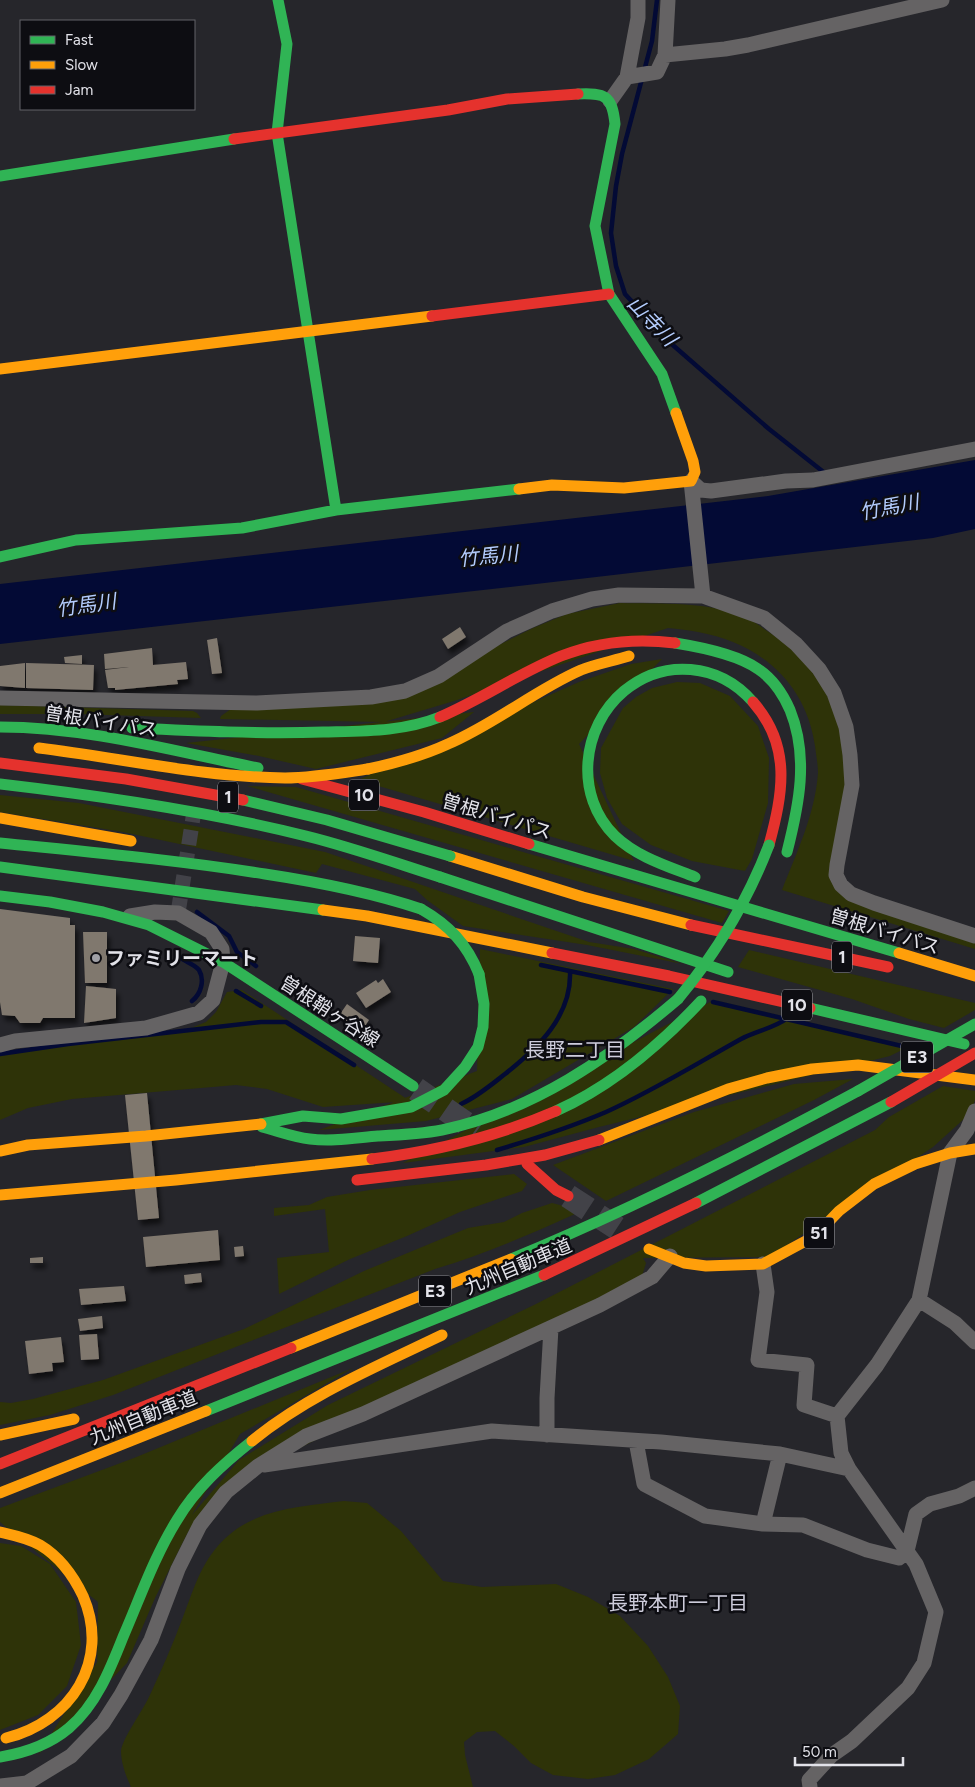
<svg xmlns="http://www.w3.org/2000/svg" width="975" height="1787" font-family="Figtree,'Noto Sans JP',sans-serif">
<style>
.green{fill:#2e3308}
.water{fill:#030a35}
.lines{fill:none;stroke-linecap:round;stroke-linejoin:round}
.stream{stroke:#030a35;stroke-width:4.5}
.building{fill:#80786e;filter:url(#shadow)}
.street-tunnel{stroke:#424248;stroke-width:15;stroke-dasharray:15 8;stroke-linecap:butt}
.primary-tunnel{stroke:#424248;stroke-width:24;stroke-dasharray:24 12;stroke-linecap:butt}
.street{stroke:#656364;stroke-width:15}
.fast{stroke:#30b455;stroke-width:11}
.slow{stroke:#ff9f0a;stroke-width:11}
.jam{stroke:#e5322d;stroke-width:11}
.fast-bridge{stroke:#30b455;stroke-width:11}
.slow-bridge{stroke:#ff9f0a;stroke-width:11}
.jam-bridge{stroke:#e5322d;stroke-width:11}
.poi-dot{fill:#a0a0a6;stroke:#0d0d12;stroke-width:2}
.labels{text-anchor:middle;stroke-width:5;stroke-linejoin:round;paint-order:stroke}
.shield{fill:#0d0d12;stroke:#a2a2a8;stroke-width:1}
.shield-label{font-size:18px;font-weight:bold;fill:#e2e2e9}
.street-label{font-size:19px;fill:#e2e2e9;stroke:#0d0d12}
.poi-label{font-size:19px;font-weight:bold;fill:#e2e2e9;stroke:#0d0d12;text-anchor:start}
.water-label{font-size:20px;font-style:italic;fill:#b3ccfd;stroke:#0d0d12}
.neighbourhood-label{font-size:20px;fill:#cdccdb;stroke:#0d0d12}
</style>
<defs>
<filter id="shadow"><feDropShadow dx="3" dy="5.5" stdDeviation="2.5" flood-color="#0009"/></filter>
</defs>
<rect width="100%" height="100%" fill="#26262b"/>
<path class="green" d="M620,603C661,604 710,601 748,618C753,621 759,625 764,629C820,663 851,722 845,789C842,817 834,844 829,871L832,883L975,940V949L782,890C797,852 815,814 818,773C818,764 816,755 815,746C806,683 760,643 698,632C689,630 678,629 668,628L454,701L384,722L220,719L221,716L231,709L386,701L533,628L567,614Z
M662,659L579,744L634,861L358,780L579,682L631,664Z
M677,682L700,683L730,696L758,726L769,758L768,803L752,859L745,871L692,861L651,845L622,824L607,798L600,773L601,748L623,708L636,697L652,688Z
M0,705L193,711L197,713L201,718L76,714H0Z
M474,712L442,738L316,769L259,756L186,743Z
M247,786L296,787L729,911L722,923Z
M0,795L79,803L325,852L589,942L634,949L683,964L587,945L463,926L427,900L415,889L322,864L316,873L123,832L0,812Z
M480,949L673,989L634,1027L512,1099L426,1121L319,1130L477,1071Z
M749,950L975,1003V1010L944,1028L909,1019L852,999L738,967Z
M242,990L407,1099L396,1102L323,1107L267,1089L236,1085L72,1099L28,1108L0,1120V1053L61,1043L186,1030L206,1022L216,1012L227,992Z
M714,1000L910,1046L890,1056L599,1127L524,1147L403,1163Z
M853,1079L814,1100L606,1201L553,1165L694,1112L794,1084Z
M943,1086L975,1091V1100L972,1109L965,1118L933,1147L769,1257L643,1258L646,1263L642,1276L226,1485L210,1500L188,1532L155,1598L127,1663L38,1755L186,1522L239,1460L328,1405L536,1304L875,1130L889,1117Z
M514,1174L527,1184L522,1191L460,1212L407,1236L350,1259L279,1294L277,1258L329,1252L325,1209L274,1216V1208L309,1205L327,1197L370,1190Z
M552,1203L564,1206L575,1214C529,1235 484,1254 435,1269L113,1395L50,1415L0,1425V1402L11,1403L33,1399L103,1380L244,1329L364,1271L468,1228L504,1222L522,1213Z
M353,1368L240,1434L97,1675L98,1602L0,1522V1508L134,1458Z
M344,1501L367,1503L401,1531L443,1581L482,1587L556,1584L588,1597L620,1616L648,1646L668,1677L680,1706L678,1734L649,1759L615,1775L588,1779L553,1775L531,1763L514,1746L495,1731L477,1732L464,1742L465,1755L473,1787H131C126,1776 121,1763 121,1751C122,1739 143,1710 149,1697C161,1671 173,1644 183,1617C195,1586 202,1558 229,1535C260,1508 305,1506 344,1501Z
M0,1543L21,1546L50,1564L76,1602L81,1645L67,1686L38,1715L0,1730Z"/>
<path class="water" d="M975,460V529L933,538L536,584L0,644V584L768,496Z"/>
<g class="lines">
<path class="stream" d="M657,0L652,41L622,154L616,186L611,233L616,266L625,294L667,340L769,429L826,474
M197,912L229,936L237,952L256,966
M181,958C186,962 195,965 199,970C205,980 201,994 192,1001
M541,965L670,992
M236,991L261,1006
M713,1002L906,1047
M0,1054L68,1044L261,1022H286L354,1065
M461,1104C477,1097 491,1085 505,1074C538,1048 572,1016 570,971
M497,1150C534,1139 571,1127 606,1112C653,1091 696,1064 741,1039C754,1032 776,1027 786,1019"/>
</g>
<path class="building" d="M460,627L466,637L448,649L442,639Z
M217,638L222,673L212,674L207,640Z
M152,648L153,665L186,662L188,679L177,680L178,684L115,690V688H108L105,670L129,667L105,669L104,654Z
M82,655V664L65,663L64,657Z
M25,663V688L0,686V666Z
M26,663L94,665L93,690L26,688Z
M0,909L70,918V925H75V1018H43L40,1023H20L15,1016L2,1015L0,1002Z
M83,932H107V983H85Z
M355,936L380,938L378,963L353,961Z
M383,979L391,992L366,1008L356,993L376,980L378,983Z
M86,986L116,989V1018L84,1023Z
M347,1004L369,1020L361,1032L338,1017Z
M147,1093L159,1218L138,1220L125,1095Z
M218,1230L220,1260L146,1267L143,1237Z
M243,1246L244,1256L235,1257L234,1247Z
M43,1257V1263H30V1258Z
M201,1273L202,1282L185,1284L184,1275Z
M124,1286L126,1301L81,1305L79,1289Z
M102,1316L103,1328L80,1331L78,1319Z
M97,1334L99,1359L81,1360L79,1335Z
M61,1337L64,1362L52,1363L53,1371L29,1374L25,1341Z"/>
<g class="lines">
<path class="street-tunnel" d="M178,913L195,805"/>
<path class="primary-tunnel" d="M416,1089L477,1131
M568,1196L617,1228"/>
<path class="street" d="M665,55L725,49L748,45L942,0
M627,77L638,18V0
M610,101L627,77L657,72L665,55L668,0
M691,481L701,490L711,491L786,481L813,480L975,449
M691,481L703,596
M0,698L257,703L371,697L405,691L439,676L507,631L552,611L592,599L619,595L703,596L764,618L796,644L819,669L834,693L846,727L850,755L852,785L837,865L836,875L841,885L851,894L874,903L975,936
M0,1045L15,1041L146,1028L199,1013L213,1000L223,962L222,949L211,932L178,913L155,912L130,916
M763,1264L767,1292L758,1360L807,1365L804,1405L837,1416
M919,1300L955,1323L975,1342
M547,1435V1398L551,1328
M636,1441L644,1484L705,1516L763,1524
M780,1454L763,1524L803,1525L867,1550L899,1558L907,1551L916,1514L930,1504L959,1496L975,1488
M264,1465L492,1431L661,1442L780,1454L849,1469
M0,1786L27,1783L71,1756L103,1723L121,1695L151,1640L178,1569L200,1525L226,1492L258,1466L306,1436L363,1414L600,1305L652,1277L670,1256
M810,1787L809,1780L832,1755L852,1741L908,1688L924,1663L936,1612L916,1564L849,1469L841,1453L837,1416L877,1365L919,1300L950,1153L967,1130L975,1111"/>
<path class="fast" d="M278,0L287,44L277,133L336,510
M578,94C605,93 612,95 615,124L595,226L609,294L662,374L676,413
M0,176L234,139
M0,557L76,540L242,528L336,510L519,489
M675,643C700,647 737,654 758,669C773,679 783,694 790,710C809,757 799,805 787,852
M0,727C87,727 173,751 258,768
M132,728C196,731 260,734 323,732C364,731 402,732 440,717
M0,843C88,852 177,860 265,874C318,882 370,892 421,909
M529,844L899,953
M0,867L323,910
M440,877L728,972
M695,877C667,866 637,857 615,836C574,796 581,727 624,691C664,658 719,663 753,702
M0,896L50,902L103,912L149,925L223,962L413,1086
M810,1008L964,1044
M556,1111C612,1086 659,1046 701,1001
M261,1124L303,1116L341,1119L411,1107L444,1090L465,1067L478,1047L483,1027L484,1004L479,974
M262,1127C278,1131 293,1137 310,1139C332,1142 355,1138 378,1136C399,1135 421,1134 442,1130C533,1111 609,1058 678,999
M696,1203L891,1102
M511,1259C630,1210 745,1152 858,1091
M206,1411L544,1275
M0,1757C25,1753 50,1744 69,1728C96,1705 110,1670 123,1637C140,1598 154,1557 177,1520C196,1488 223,1464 252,1441"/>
<path class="slow" d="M0,369L432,316
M519,489L552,485L624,488L691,481L695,472L693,461L676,413
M368,769C396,763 422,756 448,744C495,724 535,690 581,670C596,664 613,661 629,656
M0,818L131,841
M450,856L583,897L691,925
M323,910L367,916L552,953
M899,953L975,976
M599,1140L728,1089L767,1078L812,1069L858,1065L975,1080
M0,1151L28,1145L146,1136L261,1124
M0,1195L176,1180L372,1159
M649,1249L684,1263L706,1266L763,1264L815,1236L839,1211L874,1184L915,1164L950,1153L975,1149
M291,1348L511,1259
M0,1435L74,1419
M252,1441C308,1395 378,1366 442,1335
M0,1493L206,1411
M0,1532C13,1535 28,1538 40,1545C60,1557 73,1575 83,1596C111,1661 71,1722 6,1738"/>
<path class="jam" d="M234,139L448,110L507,99L578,94
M432,316L609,294
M753,702C792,746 783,793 769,845
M440,717C482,699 519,673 561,656C597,642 636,638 675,643
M302,779L424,812L529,844
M691,925L888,967
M552,953L669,976L810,1008
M372,1159C437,1151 496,1137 556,1111
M527,1164L556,1190L568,1196
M544,1275L696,1203
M0,1464L291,1348"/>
<path class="fast-bridge" d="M0,784C103,796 206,811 306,836C351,847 396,863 440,877
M243,800L327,820L450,856
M421,909C449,925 467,944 479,974
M678,999C717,952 747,902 769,845
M858,1091L975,1024"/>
<path class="slow-bridge" d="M39,748C121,758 202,777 285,778C313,778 341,773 368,769"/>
<path class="jam-bridge" d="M0,763L126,779L243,800
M891,1102L975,1053
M357,1180L486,1165L545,1155L599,1140"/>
</g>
<circle class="poi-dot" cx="96" cy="958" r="5"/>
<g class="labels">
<g class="shield">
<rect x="349" y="779.5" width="30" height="31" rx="4"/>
<rect x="218" y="781.5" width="20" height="31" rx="4"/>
<rect x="832" y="941.5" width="20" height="31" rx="4"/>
<rect x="782" y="989.5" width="30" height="31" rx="4"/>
<rect x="901" y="1041.5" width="32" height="31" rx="4"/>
<rect x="804" y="1217.5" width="30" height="31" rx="4"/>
<rect x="419" y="1275.5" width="32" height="31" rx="4"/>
</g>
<g class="shield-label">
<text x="364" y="801">10</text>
<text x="228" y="803">1</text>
<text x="842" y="963">1</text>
<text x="797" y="1011">10</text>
<text x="917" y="1063">E3</text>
<text x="819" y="1239">51</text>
<text x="435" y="1297">E3</text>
</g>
<g class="street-label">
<text transform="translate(101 721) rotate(9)" y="7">曽根バイパス</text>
<text transform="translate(497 816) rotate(17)" y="7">曽根バイパス</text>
<text transform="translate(885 931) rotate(17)" y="7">曽根バイパス</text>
<text transform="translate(330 1011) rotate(33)" y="7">曽根鞘ヶ谷線</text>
<text transform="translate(518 1266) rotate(-23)" y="7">九州自動車道</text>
<text transform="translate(143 1417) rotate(-22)" y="7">九州自動車道</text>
</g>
<g class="poi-label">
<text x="106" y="965">ファミリーマート</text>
</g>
<g class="water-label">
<text transform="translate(652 321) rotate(46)" y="7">山寺川</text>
<text transform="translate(889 507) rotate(-11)" y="7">竹馬川</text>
<text transform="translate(488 556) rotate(-6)" y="7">竹馬川</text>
<text transform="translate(86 605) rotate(-8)" y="7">竹馬川</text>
</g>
<g class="neighbourhood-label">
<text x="575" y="1057">長野二丁目</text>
<text x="678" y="1610">長野本町一丁目</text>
</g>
</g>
<rect x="20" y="20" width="175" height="90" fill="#0d0d12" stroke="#626268"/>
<rect x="30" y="36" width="25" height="8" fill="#30b455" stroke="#626268"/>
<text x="65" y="45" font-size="15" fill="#e2e2e9">Fast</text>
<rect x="30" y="61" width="25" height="8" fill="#ff9f0a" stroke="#626268"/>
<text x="65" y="70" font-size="15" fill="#e2e2e9">Slow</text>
<rect x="30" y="86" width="25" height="8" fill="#e5322d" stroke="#626268"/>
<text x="65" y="95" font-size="15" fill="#e2e2e9">Jam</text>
<path d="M795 1757v8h108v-8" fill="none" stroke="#e2e2e9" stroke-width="2.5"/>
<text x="802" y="1757" font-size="15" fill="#e2e2e9" stroke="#0d0d12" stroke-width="4" paint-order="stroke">50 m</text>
</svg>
